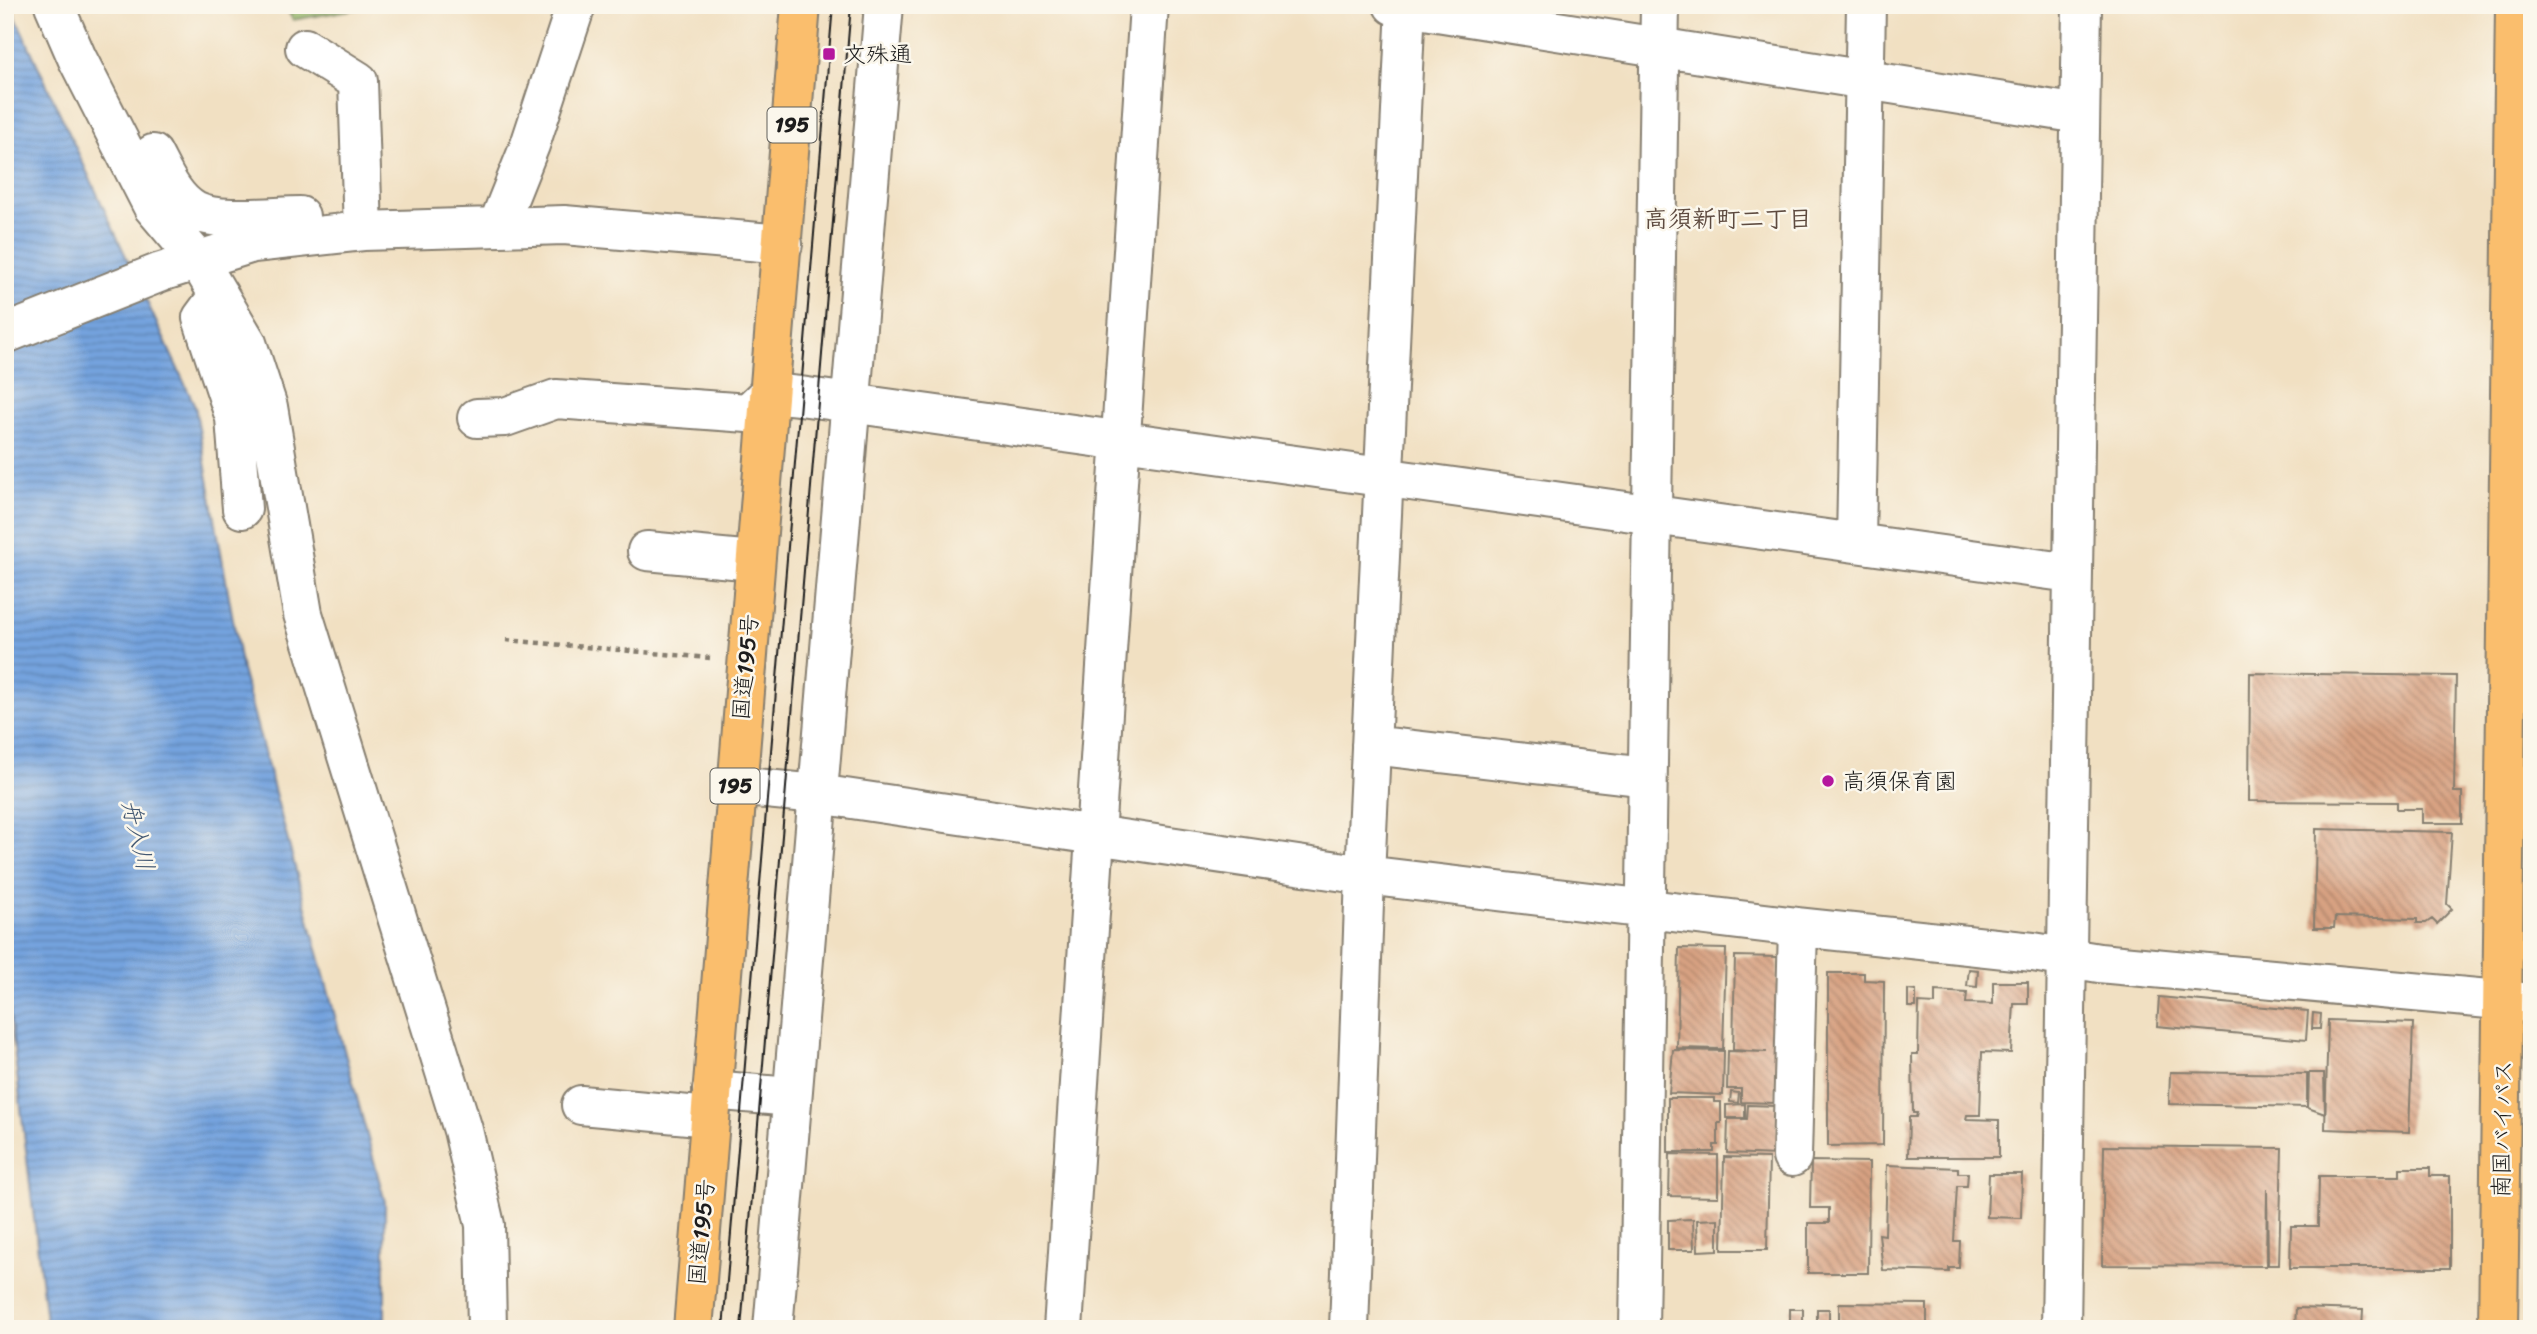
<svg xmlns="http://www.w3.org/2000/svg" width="2537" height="1334" font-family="Sriracha,'Klee One',sans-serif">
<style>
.forest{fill:url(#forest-firs);stroke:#596943;stroke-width:2}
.water{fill:url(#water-rules);stroke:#48607d;stroke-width:2}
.building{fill:url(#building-back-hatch)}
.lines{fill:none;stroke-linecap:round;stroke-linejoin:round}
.minor-casing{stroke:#867e6f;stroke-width:42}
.highway-casing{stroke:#867e6f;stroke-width:42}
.path{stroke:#867e6f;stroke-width:4.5;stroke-dasharray:5 5;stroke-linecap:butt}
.minor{stroke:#fff;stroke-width:38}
.highway{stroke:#fabe6d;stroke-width:38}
.tram{stroke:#1c1c1c;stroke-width:2}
.poi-dot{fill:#b5179e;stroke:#fbf7ec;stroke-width:2.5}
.labels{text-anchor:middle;stroke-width:5;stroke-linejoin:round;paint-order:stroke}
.shield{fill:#fbf7ec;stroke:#5f5e5a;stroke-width:2}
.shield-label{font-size:21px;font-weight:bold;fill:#1c1c1c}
.poi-label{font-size:23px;fill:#1c1c1c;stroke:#fbf7ec;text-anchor:start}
.street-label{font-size:23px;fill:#1c1c1c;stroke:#fbf7ec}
.neighbourhood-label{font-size:24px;font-weight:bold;fill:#5e4b40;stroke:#fbf7ec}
.water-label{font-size:24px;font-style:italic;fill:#445973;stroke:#fbf7ec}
</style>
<defs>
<pattern id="forest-firs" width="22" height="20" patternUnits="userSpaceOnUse" patternTransform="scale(1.75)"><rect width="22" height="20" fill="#96b66a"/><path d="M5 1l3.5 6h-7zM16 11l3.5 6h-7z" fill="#7a9356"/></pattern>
<pattern id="water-rules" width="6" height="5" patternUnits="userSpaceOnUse" patternTransform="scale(1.75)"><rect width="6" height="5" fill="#74a3de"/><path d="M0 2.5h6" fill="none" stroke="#5e84b3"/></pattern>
<pattern id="building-back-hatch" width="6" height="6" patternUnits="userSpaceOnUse" patternTransform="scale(1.75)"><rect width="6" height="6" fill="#d8a282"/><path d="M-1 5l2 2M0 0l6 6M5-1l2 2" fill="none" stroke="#ae836a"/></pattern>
</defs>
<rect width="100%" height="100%" fill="#fbf7ec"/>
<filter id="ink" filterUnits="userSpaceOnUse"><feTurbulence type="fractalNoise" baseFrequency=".0143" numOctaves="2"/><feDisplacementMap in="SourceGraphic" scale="14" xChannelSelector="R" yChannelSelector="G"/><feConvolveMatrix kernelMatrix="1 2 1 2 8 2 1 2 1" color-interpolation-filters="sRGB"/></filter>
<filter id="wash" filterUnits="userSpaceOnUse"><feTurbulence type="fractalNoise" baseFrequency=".00686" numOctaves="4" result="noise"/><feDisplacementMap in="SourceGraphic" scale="28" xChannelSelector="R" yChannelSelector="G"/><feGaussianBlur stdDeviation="1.57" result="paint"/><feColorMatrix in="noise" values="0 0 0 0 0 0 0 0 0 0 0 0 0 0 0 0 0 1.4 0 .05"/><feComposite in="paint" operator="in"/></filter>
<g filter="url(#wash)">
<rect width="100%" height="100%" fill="#f1e0c2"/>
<path class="forest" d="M284,5H379L293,20Z"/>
<path class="water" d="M5,5H10L195,406L242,670L385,1202V1329H47L5,972Z"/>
<g id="blocks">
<path class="building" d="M2250,673L2456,676L2454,792H2462V823H2422V809H2397V802L2249,801Z
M2316,829L2452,832L2447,904L2452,909L2437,924L2432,919L2426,923H2417V919L2335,917L2334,928H2314Z
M1679,948L1726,949L1723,1049L1677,1048Z
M1735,956L1778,957L1776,1103L1741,1102V1089H1727L1728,1051L1767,1052L1733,1050Z
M1969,969L1978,970L1977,987L1967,986Z
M1828,973H1864V980L1884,981L1883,1145L1828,1146Z
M1993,982H2028V1004H2014L2011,1053L1982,1052L1980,1115H1967L1966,1119L1999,1120V1157H1908L1909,1117H1916L1917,1113H1913L1912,1054H1918L1919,1003L1935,1004V991L1967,993L1966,1003L1993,1004Z
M1908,990L1916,991V1007H1908Z
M2159,997L2308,1011L2306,1040L2157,1026Z
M2313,1013L2321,1014L2320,1029H2312Z
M2328,1020L2413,1023L2409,1132L2325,1129Z
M1673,1050L1724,1051L1723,1095L1669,1093Z
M2170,1072L2307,1074V1107L2169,1104Z
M2309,1073H2324L2325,1114L2308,1108Z
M1731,1092L1739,1093L1738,1103L1730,1102Z
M1668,1098H1714V1102H1721V1123H1718V1145H1714V1152H1668Z
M1745,1104V1118H1726V1105Z
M1748,1105L1777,1106L1778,1155L1727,1153L1728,1119H1747Z
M2104,1146L2282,1148L2279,1265H2268L2267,1189L2266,1266L2102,1265Z
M1670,1154L1718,1155V1197L1669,1196Z
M1724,1157L1769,1158L1767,1250H1722Z
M1811,1161L1869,1162L1868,1273H1808V1223H1829V1208H1810Z
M1887,1165L1958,1168V1173H1968L1967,1186H1957L1954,1241H1960L1959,1268H1949V1272L1883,1270L1879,1234L1885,1235Z
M2400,1168H2430V1176H2450V1268H2290L2291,1226H2318L2319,1176H2400Z
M1989,1174H2022L2021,1218L1987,1217Z
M1693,1219L1694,1250H1668V1220Z
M1718,1219V1250L1698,1251L1697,1220Z
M1839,1303L1927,1304V1329H1839Z
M2296,1308L2363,1310L2362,1329H2295Z
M1790,1309H1803V1329H1790Z
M1817,1309H1829V1329H1817Z"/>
</g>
</g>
<g filter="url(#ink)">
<use href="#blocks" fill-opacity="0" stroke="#867e6f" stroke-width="2"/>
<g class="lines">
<g class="minor-casing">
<path id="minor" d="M54,5L77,58L153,207L198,260L247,343L268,407L303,614L463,1130L485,1225L487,1329
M1393,5L2080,114
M305,48L358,81L363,231
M153,154C163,173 174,200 195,211C218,223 273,216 300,216
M498,225L530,145L576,5
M219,295L202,318L235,418L242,509
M5,334L161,272L253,243L363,231L564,225L783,244
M477,418L505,417L556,399L748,413L769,393L800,396L2071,573
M1856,543L1866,5
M647,551L754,561
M1371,745L1647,777
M735,786L818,794L1365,875L1798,927L2033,952L2099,963L2532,1003
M712,1090L791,1097
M581,1105L710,1117
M1792,1157L1798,927
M773,1329L884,5
M1063,1329L1149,5
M1349,1329L1365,875L1406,5
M1639,1329L1660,5
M2061,1329L2082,5"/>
</g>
<g class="highway-casing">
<path id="highway" d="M693,1329L801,5
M2498,1329L2515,5"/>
</g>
<path class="path" d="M506,640L710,658"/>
<use href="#minor" class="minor"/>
<use href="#highway" class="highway"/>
<path class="tram" d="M723,1329L833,5
M741,1329L851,5"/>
</g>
</g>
<g class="poi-dot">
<rect x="822" y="47" width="14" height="14" rx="3.5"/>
<circle cx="1828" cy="781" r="7"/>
</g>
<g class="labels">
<g class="shield">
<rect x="767.5" y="107.5" width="49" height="35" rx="5"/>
<rect x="710.5" y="768.5" width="49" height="35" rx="5"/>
</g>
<g class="shield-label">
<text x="792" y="132">195</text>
<text x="735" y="793">195</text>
</g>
<g class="poi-label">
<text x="843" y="62">文殊通</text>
<text x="1842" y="789">高須保育園</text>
</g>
<g class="street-label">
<text transform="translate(745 667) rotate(-85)" y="8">国道195号</text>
<text transform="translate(2502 1129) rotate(-89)" y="8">南国バイパス</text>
<text transform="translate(701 1232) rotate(-85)" y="8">国道195号</text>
</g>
<g class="neighbourhood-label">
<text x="1728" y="227">高須新町二丁目</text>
</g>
<g class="water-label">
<text transform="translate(138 835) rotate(77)" y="8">舟入川</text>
</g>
</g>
<rect width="2537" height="1334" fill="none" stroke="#fbf7ec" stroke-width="28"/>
</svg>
